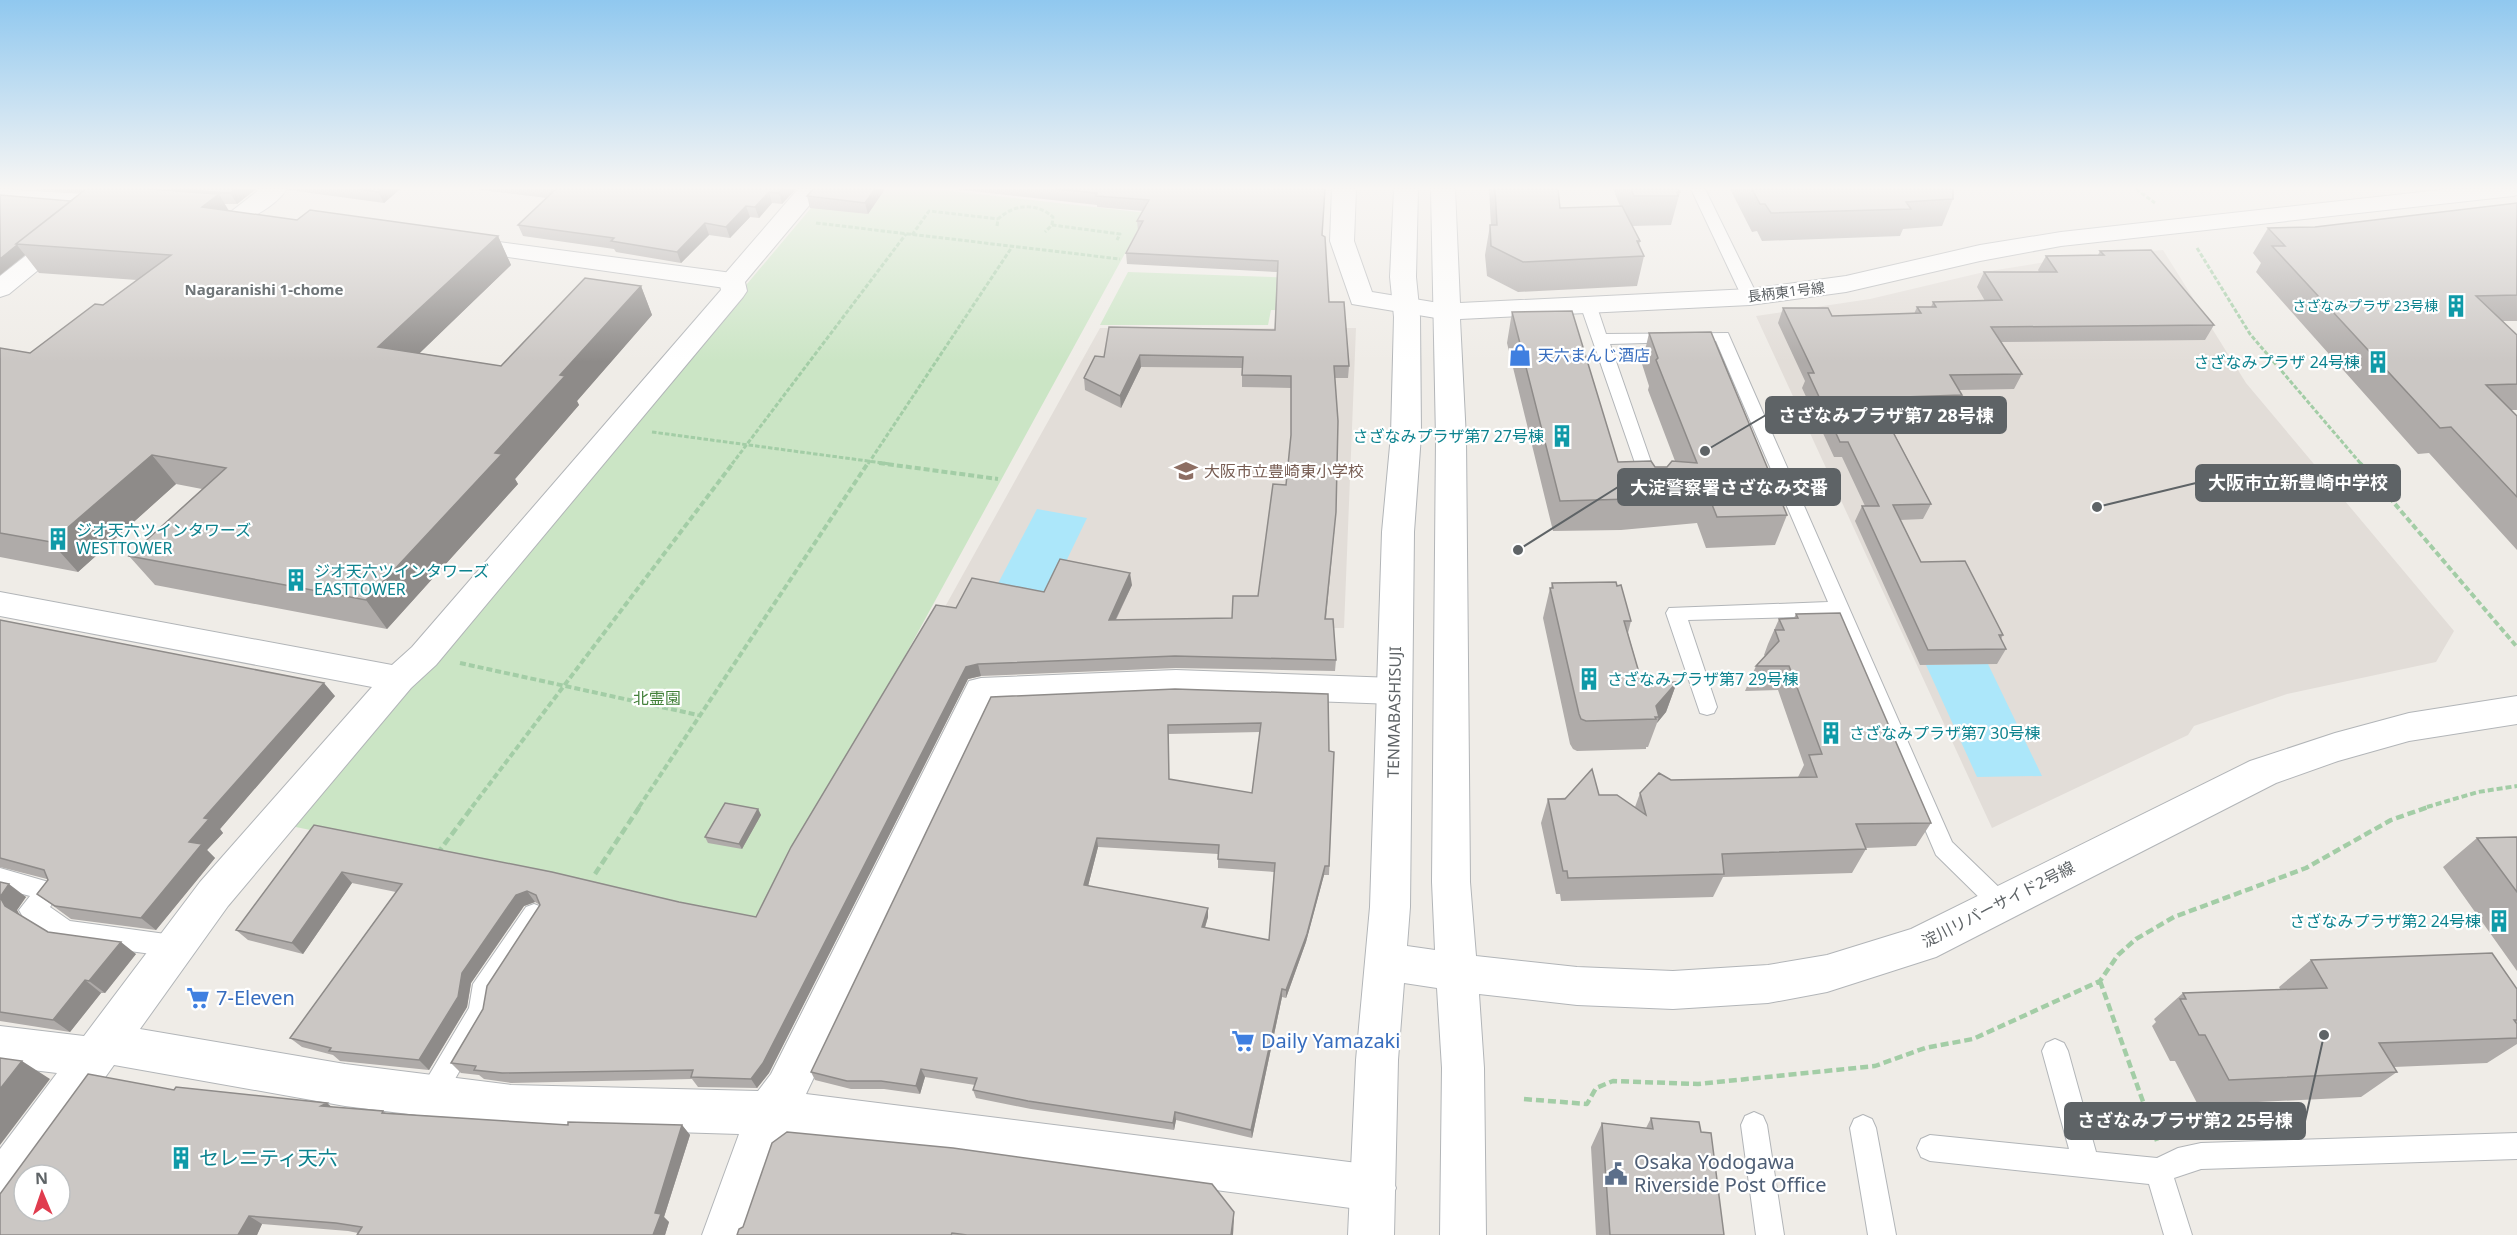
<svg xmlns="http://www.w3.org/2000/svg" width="2517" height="1235" font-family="'Noto Sans','Noto Sans JP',sans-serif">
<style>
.education{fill:#e2ddd8}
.green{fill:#cbe5c5}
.water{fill:#ace7fa}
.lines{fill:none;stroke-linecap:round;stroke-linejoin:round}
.service-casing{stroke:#b2b5b8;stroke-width:2}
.minor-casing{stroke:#b2b5b8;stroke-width:2}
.tertiary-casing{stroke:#b2b5b8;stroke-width:2}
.path-far2{stroke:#a3cda6;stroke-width:3;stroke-dasharray:4.5 2;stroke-linecap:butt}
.path-far1{stroke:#a3cda6;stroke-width:4;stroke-dasharray:6 3;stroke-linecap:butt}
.path{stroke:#a3cda6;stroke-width:4.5;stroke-dasharray:8 4;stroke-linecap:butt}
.service{fill:#fff;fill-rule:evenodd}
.minor{fill:#fff;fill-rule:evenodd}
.tertiary{fill:#fff;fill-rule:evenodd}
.wall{fill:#afaba9;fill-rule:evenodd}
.shaded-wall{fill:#8e8b89}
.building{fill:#cbc7c4;stroke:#8e8b89;stroke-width:1.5;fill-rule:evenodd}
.labels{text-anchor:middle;stroke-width:4.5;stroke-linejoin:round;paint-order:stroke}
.far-street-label{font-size:14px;fill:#5e6366;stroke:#fff}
.far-culture-label{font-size:14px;fill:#0d838f;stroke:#fff;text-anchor:end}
.far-neighbourhood-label{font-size:15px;font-weight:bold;fill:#6f7578;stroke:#fff}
.shop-label{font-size:16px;fill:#366cbe;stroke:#fff;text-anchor:start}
.culture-label{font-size:16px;fill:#0d838f;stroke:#fff;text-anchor:start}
.education-label{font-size:16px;fill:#785e54;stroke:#fff;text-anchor:start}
.park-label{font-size:16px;fill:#43813a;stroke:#fff}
.street-label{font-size:16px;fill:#5e6366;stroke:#fff}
.near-shop-label{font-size:20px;fill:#366cbe;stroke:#fff;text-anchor:start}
.near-culture-label{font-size:20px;fill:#0d838f;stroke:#fff;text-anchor:start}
.near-service-label{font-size:20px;fill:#4e5e75;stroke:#fff;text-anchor:start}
.leader{fill:none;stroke:#5e6366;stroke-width:2}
.callout-dot{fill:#5e6366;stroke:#fff;stroke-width:2}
.callout{fill:#5e6366;stroke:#5e6366;stroke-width:2}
.callout-label{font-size:18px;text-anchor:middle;font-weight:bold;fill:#fff}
</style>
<rect width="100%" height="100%" fill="#efece7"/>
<path class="education" d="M2163,250L2246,383L2454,631L2436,662L2287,694L2194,726L2188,735L1992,828L1756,316L1870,299L1984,272L2077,257Z
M1100,328H1356L1344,628L1058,629L941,614Z"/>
<path class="green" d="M827,189H933L1147,213L759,923L291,826Z
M1128,272L1328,279V311L1271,310L1268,325H1100Z"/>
<path class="water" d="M1037,509L1087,518L1046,603L993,593Z
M1988,664L2042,776L1977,777L1926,665Z"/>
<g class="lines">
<g class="service-casing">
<path id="service" d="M1691,189H1705L1758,297L1755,300H1745L1742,297Z
M1589,302L1597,307L1606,334L1728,333L1952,842L2008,896L2012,903L2008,910L2000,913L1992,910L1936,855L1834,616L1688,620L1717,707L1714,713L1707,715L1700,713L1666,613L1669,608L1828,602L1716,341L1610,344L1659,485L1656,489H1644L1581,307Z
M0,868L59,885L62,892L50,907L70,921L173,935L181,938L185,946L181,954L173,957L65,942L23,917L19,910L30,896L0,888Z
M534,904L542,907L546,914L494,995L490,1018L440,1105L431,1108L422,1105L418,1096L422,1087L469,1008L473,984L526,907Z
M2055,1039L2064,1043L2068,1051L2096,1152L2157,1158L2178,1148L2201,1143L2517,1133V1159L2201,1169L2174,1178L2192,1235H2164L2149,1184L1930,1161L1921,1157L1917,1148L1921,1139L1930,1135L2069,1149L2042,1051L2046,1043Z
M1754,1112L1763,1116L1767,1125L1784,1235H1756L1741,1125L1745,1116Z
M1863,1115L1872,1119L1876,1128L1896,1235H1868L1850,1128L1854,1119Z"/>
</g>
<g class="minor-casing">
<path id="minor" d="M110,189H137L9,294L0,297V276Z
M260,189H287C277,204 249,224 231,219L228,214Z
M798,189H823L745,282L747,291L743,297L436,665L411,688L228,906L140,1029L345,1064L511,1085L758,1091L771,1074L969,681L981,678L1176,670L1394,678L1406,681L1411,691L1406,701L1394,704L1176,696L992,704L806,1094L1373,1165L1389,1172L1396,1188L1389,1204L1373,1211L847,1141L782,1136L748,1235H702L739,1134L511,1127L345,1106L114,1065L35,1175H24C24,1197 20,1200 0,1209V1149L57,1073L0,1066V1026L84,1036L200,882L372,687L0,616V592L392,665L412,647L721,290L719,281L723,276Z
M1332,189H1356L1354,241L1372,292L1457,306L1461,312L1457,318L1448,320L1352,304L1330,241Z"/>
</g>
<g class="tertiary-casing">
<path id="tertiary" d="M0,189L118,196L127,198L130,203L127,208L118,210L0,202Z
M1394,189H1418L1416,277L1420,317L1421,435L1414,532L1410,907L1407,946L1435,950L1432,882L1436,439L1431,189H1455L1460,303L1750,289L1846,276L1980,245L2061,232L2449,189H2517V195L2513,196L2061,246L1980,261L1846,292L1750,305L1460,319L1466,439L1470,882L1476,956L1577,967L1673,971L1768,965L1827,955L1911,929L2250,761L2335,733L2409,713L2517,696V724L2409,741L2338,761L2276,783L1936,957L1827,992L1768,1003L1673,1009L1577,1005L1479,994L1484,1068L1486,1235H1440L1442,1068L1437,988L1404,983L1398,1060L1394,1235H1348L1356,1060L1370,907L1382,532L1391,435L1394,317L1390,277Z
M461,237L732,273L741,276L745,281L741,286L732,289L452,249L449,244L452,239Z"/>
</g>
<path class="path-far2" d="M2136,189L2155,203
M816,223L1120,259
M1052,225L1120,234L1117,240
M997,226L998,219C1014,204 1036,202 1053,217L1052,225L1045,232
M912,235L929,211L998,219
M2197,248L2250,334L2361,464
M652,432L890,464
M732,464L906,234
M868,464L1012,247"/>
<path class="path-far1" d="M879,463L998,479
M2360,463L2517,647
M460,663L698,715
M472,807L733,463
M639,807L868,463
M2427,807L2478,792L2517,786"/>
<path class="path" d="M437,854L473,806
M595,874L640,806
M2100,981L2157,1141
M1524,1099L1587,1104L1596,1088L1613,1081L1698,1084L1875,1066L1925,1048L1973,1039L2100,981L2118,955L2136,939L2174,917L2306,868L2391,820L2431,806"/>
<use href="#service" class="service"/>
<use href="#minor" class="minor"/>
<use href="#tertiary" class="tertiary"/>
</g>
<path class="wall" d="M29,189H256L237,204H224L229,211L297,220L498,236L511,265L419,353L501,366L641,286L652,315L577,401L579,405L515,479L518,484L387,629L155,585L129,556L202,489L176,484L78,572L0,557V348L30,353L103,305L137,280L39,273L25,255L0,275V195L71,201L81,193Z
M288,189H400L384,203L289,190Z
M472,189H796L782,204L772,203L759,218L750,217L730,238L709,235L681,263L616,252L614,249L523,236L518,225L547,198Z
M813,189H885L868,214L810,208L807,196Z
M954,189H1325L1322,235L1329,302L1349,366L1348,378H1335V524L1326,619L1336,660L1335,671L1176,668L981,676L968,679L769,1073L757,1088L698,1087L692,1079L511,1083L484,1079L479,1075L461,1073L451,1063L483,1009L540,905L535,902L524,906L471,983L467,1007L429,1070L340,1061L333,1055L302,1047L290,1038L396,892L352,883L303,954L248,940L236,930L314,825L679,902L756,917L956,608L1044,592L1132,585L1116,620L1232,618L1258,596L1286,485L1291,437V388L1242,387V368L1141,367L1121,408L1085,390L1084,378L1104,357L1275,330L1277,272L1127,264L1126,253L1138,231L1137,221L1143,211L1097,207V205Z
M1489,189H1558L1560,208L1620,206L1613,189H1678L1680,192L1671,225L1632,226L1640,241L1639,246L1644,256L1637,286L1518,292L1487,276L1485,255L1490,225H1491Z
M1730,189H1953V199L1942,226L1903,229L1900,236L1762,241L1757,231L1752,232Z
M2517,203V321H2502L2517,335V410H2511L2517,416V550L2429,453L2418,454L2256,272L2261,263L2253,253L2268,228L2315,227Z
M2100,251L2214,325L2205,340L2001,342L2022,374L2014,389L1959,390L1962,395L1955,410L1883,412L1931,504L1923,519L1900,520L1921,562L2003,635L2001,639L2006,649L1997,664L1920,665L1855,521L1862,506H1865L1842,457H1834L1802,388L1805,381L1778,323L1783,308L1832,316L1914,314L1917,307H1931L1933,302L1985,301L1977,287L1984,272H2039L2038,270L2046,256L2098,255Z
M1512,312L1618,462L1655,467H1667L1675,461L1648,390L1649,386L1642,364L1649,333L1787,515L1775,545L1706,548L1697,523L1621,530L1553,531L1507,343Z
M1552,583L1631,621L1628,633L1640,676L1645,683L1677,682L1666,712L1657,723L1648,747H1646V749L1577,751L1573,749L1570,744L1543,618L1550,588H1551Z
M1796,614L1931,823L1916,846L1865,848L1866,849L1852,873L1723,877L1713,897L1561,901L1560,894H1556L1541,823L1548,799L1599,795L1635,807L1640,793L1671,780L1798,777L1804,765L1778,690L1745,691L1756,666L1765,656L1764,655L1768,644L1779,619L1794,618Z
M0,620L335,696L220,829L223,833L207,850L215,858L156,930L71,919L37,894L48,880L47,879L0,867Z
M1328,694L1329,751L1334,752L1329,875H1324L1306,942L1286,998L1282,997L1252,1138L1176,1120L1174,1130L1031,1109L976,1098L973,1090L975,1085L925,1077L920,1094L884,1089H851L815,1080L811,1072L991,697ZM1260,732L1252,793L1169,779L1168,734ZM1098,847L1218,854V868L1274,872L1269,940L1205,928L1208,917L1088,886Z
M758,809L761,815L742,849L708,843L705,837Z
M2517,837V971L2443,867L2477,838Z
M0,882L26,897L17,910L19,915L48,932L136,954L105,993H101L70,1032L0,1021Z
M2311,960L2517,989V1044L2487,1063L2394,1067L2397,1072L2361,1097L2198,1105L2175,1061H2170L2152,1026L2156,1022L2154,1019L2183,993L2280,989L2279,987Z
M174,1090L333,1107L383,1111L386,1113L568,1125H682L690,1135L664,1217L669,1222L665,1235H357L358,1233L348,1231L262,1224L257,1235Z
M1651,1118L1701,1132L1724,1235H1596L1591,1147L1602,1123L1646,1128Z
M1234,1212L1233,1235H737Z"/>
<path class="shaded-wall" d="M235,189H256L237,204L230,193Z
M381,189H400L384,203L378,192Z
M782,189H796L782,204L779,193Z
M875,189H885L868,214L865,203Z
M769,192L772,203L759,218L755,207Z
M219,194L236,223L202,207Z
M746,206L750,217L730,238L726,227Z
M705,223L709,235L681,263L677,252Z
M498,236L511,265L395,377L378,347Z
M17,245L25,255L0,275V259Z
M641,286L652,315L577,401L579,405L515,479L518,484L387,629L366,600L495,453L560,375Z
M1140,355L1141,367L1121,408L1120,396Z
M152,455L176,484L78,572L51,542Z
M1130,573L1132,585L1110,631L1109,620Z
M978,664L981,676L968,679L769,1073L757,1088L751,1079L966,667Z
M1677,682L1666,712L1657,723L1659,717L1656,706Z
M324,683L335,696L220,829L223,833L207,850L215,858L156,930L141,918L204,818Z
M758,809L761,815L742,849L739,844Z
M1097,838L1098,847L1086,894L1084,885Z
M1325,866L1324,875L1306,942L1286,998V990Z
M342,872L352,883L303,954L292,943Z
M9,884L26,897L17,910L22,919L5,906L0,897Z
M527,891L535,902L524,906L471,983L467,1007L429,1070L419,1060L462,973L516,895Z
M1208,908V917L1202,936V927Z
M121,942L136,954L105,993L89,981Z
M85,980L101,993L70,1032L53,1020Z
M1282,989V997L1252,1138L1251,1130Z
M22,1061L50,1079L0,1145V1089Z
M921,1069L925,1077L920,1094L916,1086Z
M327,1103L339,1113L321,1106Z
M1175,1112L1176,1120L1174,1130L1173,1123Z
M682,1125L690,1135L664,1217L669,1222L665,1235H653L655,1213Z
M1234,1212L1233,1235H1231Z
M249,1216L262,1224L257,1235H238Z"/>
<path class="building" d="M86,189H148L219,194L202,207L297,220L310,210L498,236L378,347L501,366L585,278L641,286L560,375L565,376L495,453L502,454L366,600L129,556L226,468L152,455L51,542L0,533V348L30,353L95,304L103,305L171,255L16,244Z
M172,189H235L230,193Z
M359,189H381L378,192Z
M556,189H782L779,193L769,192L755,207L746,206L726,227L705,223L677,252L611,241L614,238L518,225Z
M813,189H875L865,203L807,196Z
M1056,189H1325L1322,235L1325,237L1329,302H1344L1349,366H1334L1338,421L1336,512L1325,619H1333L1336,660L1175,656L978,664L966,667L763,1063L751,1079L691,1077L693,1070L502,1073L474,1070L476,1066L451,1063L483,1009L487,986L540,905L536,895L527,891L516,895L462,973L458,997L419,1060L329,1051L331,1048L290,1038L402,884L342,872L292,943L236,930L314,825L552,872L679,902L756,917L791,847L936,605L956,608L972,578L1044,592L1060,559L1130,573L1109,620L1232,618L1233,596H1258L1273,484L1286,485L1291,435V376L1242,375L1243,357L1140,355L1120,396L1084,378L1095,356L1104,357L1109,327L1275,330L1278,261L1126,253L1143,221H1137L1149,200L1096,196L1097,193Z
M1495,189H1558L1560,208L1622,206L1640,241H1637L1644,256L1523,262L1491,246L1490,225H1497Z
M1631,189H1678L1680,192H1677L1678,196H1634Z
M1752,189H1953V199L1906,202L1911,209L1771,213L1765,204H1760Z
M0,195L71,201L16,244L17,245L0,259Z
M2517,203V295L2476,296L2517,335V384L2486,385L2517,416V497L2451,427L2440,428L2272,246H2285L2268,228L2315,227Z
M2151,250L2214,325L1991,327L2022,374L1950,375L1962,395L1875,398L1931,504L1893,505L1921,562L1965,561L2003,635H1999L2006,649L1928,650L1862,506H1879L1848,442H1840L1808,373H1814L1783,308H1828L1832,316L1921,313L1917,307H1936L1933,302L2002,300L1984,272H2057L2046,256L2104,255L2100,251Z
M1572,311L1618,462L1651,461L1655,467H1667L1672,461L1697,463L1656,360L1658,358L1649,333L1711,332L1787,515L1717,517L1707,492L1630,499L1560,501L1512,312Z
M1616,582L1617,586L1621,585L1631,621H1624L1640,676H1642L1645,683L1677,682L1656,706L1659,717H1655L1656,719L1586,721L1581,719L1579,714L1550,588H1553L1552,583Z
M1840,613L1931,823L1856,824L1866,849L1722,854L1724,874L1568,878L1567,871H1563L1548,799H1565L1592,769L1599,795H1617L1646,815L1640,793L1659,773L1671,780L1817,777L1809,755L1822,754L1789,666H1756L1779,641L1775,630H1784L1779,619L1798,618L1796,614Z
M0,620L324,683L204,818L209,819L189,842L202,844L141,918L55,906L37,894L48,880L44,870L0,858Z
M1175,689L1328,694L1329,751L1334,752L1329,866H1325L1307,934L1286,990L1282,989L1251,1130L1175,1112L1173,1123L1028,1101L973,1090L977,1078L921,1069L916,1086L881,1081H847L811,1072L991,697ZM1261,723L1252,793L1169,779L1168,725ZM1097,838L1219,845L1218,859L1275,863L1269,940L1202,927L1208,908L1084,885Z
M725,803L758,809L739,844L705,837Z
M2517,837V892L2477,838Z
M0,882L9,884L0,897Z
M0,897L5,906L48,932L121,942L89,981L85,980L53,1020L0,1012Z
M2492,953L2517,989V1020H2514L2517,1024V1038L2379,1043L2397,1072L2229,1080L2205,1035H2199L2180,999H2186L2183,993L2327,988L2311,960Z
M0,1058L22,1061L0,1089Z
M88,1074L174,1090L176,1087L327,1103L321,1106L383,1111L382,1113L568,1125V1122L682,1125L655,1213L661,1214L653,1235H357L362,1227L336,1223L249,1216L238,1235H0V1194ZM24,1175H60V1211H24Z
M1651,1118L1699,1122L1701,1132L1711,1133L1724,1235H1610L1602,1123L1653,1129Z
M787,1132L953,1148L1212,1184L1234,1212L1231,1235H967L952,1233L951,1235H737L739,1229L743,1227L772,1143Z"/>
<linearGradient id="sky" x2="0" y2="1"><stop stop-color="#90c8ef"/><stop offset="0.52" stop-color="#f8f6f4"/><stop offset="1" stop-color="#f8f6f4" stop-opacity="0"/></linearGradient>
<rect width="2517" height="362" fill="url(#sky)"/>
<defs>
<g id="building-bare" transform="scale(1.8)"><path d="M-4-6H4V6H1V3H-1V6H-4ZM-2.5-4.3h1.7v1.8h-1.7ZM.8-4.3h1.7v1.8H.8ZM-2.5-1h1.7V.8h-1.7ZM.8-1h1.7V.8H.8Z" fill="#0f9aa8" stroke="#fff" stroke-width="2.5" paint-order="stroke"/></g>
<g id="shop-bare" transform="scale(1.8)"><path d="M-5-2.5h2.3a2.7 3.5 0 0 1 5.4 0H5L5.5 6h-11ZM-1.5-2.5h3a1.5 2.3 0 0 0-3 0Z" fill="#3f7fe0" stroke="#fff" stroke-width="2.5" paint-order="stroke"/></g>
<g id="school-bare" transform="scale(1.8)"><path d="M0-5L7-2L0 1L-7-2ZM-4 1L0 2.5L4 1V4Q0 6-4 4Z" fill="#8d6e63" stroke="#fff" stroke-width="2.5" paint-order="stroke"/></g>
<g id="supermarket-bare" transform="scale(1.8)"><path d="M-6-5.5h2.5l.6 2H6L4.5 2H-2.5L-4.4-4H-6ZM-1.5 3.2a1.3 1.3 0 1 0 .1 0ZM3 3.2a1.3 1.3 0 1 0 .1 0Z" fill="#3f7fe0" stroke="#fff" stroke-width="2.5" paint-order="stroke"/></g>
<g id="civic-bare" transform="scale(1.8)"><path d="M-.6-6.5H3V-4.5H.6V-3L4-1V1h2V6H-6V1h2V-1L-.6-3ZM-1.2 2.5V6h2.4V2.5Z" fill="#5c6f8a" stroke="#fff" stroke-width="2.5" paint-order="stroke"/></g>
</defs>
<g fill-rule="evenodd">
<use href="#building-bare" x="2456" y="306"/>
<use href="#shop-bare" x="1520" y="355"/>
<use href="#building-bare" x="2378" y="362"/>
<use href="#building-bare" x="1562" y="436"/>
<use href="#school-bare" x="1186" y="471"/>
<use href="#building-bare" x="58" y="539"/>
<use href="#building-bare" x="296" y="580"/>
<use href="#building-bare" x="1589" y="679"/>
<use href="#building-bare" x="1831" y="733"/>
<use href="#building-bare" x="2499" y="921"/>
<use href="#supermarket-bare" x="198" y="998"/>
<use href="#supermarket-bare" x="1243" y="1041"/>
<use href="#building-bare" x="181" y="1158"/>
<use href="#civic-bare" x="1616" y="1174"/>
</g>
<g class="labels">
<g class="far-street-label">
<text transform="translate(1786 292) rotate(-7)" y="5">長柄東1号線</text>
</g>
<g class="far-culture-label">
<text x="2438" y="311">さざなみプラザ 23号棟</text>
</g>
<g class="far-neighbourhood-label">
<text x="264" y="295">Nagaranishi 1-chome</text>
</g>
<g class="shop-label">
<text x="1538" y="361">天六まんじ酒店</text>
</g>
<g class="culture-label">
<text x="2360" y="368" text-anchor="end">さざなみプラザ 24号棟</text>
<text x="1544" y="442" text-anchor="end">さざなみプラザ第7 27号棟</text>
<text x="76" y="536">ジオ天六ツインタワーズ<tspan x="76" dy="18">WESTTOWER</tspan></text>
<text x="314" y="577">ジオ天六ツインタワーズ<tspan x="314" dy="18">EASTTOWER</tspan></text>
<text x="1607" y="685">さざなみプラザ第7 29号棟</text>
<text x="1849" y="739">さざなみプラザ第7 30号棟</text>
<text x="2481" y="927" text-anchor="end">さざなみプラザ第2 24号棟</text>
</g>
<g class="education-label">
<text x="1204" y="477">大阪市立豊崎東小学校</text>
</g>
<g class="park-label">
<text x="657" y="704">北霊園</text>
</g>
<g class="street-label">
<text transform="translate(1394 712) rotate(-89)" y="6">TENMABASHISUJI</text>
<text transform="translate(1998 904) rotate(-27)" y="6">淀川リバーサイド2号線</text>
</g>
<g class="near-shop-label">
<text x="216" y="1005">7-Eleven</text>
<text x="1261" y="1048">Daily Yamazaki</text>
</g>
<g class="near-culture-label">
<text x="199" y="1165">セレニティ天六</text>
</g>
<g class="near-service-label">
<text x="1634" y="1169">Osaka Yodogawa<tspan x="1634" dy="23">Riverside Post Office</tspan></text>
</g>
</g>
<path class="leader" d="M1705 451L1766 415M2097 507L2196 483M1518 550L1618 487M2324 1035L2305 1121"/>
<g class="callout-dot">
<circle cx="1705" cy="451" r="6"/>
<circle cx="2097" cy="507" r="6"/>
<circle cx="1518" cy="550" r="6"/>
<circle cx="2324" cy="1035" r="6"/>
</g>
<g class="callout">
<rect x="1766" y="397" width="240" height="36" rx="6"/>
<rect x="2196" y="465" width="204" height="36" rx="6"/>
<rect x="1618" y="469" width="222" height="36" rx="6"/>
<rect x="2065" y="1103" width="240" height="36" rx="6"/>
</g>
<g class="callout-label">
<text x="1886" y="422">さざなみプラザ第7 28号棟</text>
<text x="2298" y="489">大阪市立新豊崎中学校</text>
<text x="1729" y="494">大淀警察署さざなみ交番</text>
<text x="2185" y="1127">さざなみプラザ第2 25号棟</text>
</g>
<g transform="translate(42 1193) rotate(358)"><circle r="28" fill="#ffffff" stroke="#bfc1c2" stroke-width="1.5"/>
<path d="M0-4.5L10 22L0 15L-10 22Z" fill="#e03c4e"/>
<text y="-9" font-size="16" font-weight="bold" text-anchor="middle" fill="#5e6366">N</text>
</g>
</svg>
